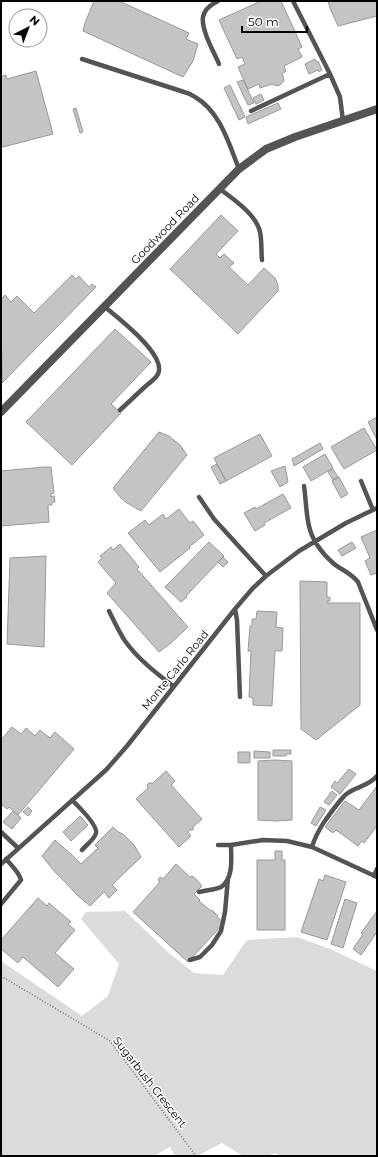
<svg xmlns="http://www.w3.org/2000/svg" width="378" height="1157" font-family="Montserrat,sans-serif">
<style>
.green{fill:#dbdbdb}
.building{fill:#c4c4c4;stroke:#989898}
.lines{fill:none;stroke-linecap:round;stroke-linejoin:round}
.path{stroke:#767676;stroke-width:1.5;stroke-dasharray:1 2;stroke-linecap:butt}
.service{stroke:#545454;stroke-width:4.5}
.tertiary{stroke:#545454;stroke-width:8}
.labels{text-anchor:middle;stroke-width:3;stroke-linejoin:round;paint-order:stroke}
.street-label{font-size:11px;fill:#000;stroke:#fff}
</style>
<rect width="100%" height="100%" fill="#fff"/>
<path class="green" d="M125,911L168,952L194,973L223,975L247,940L297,937L330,949L377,971V1156H278L276,1153L266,1156H243L222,1143L197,1156H175L170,1147L154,1156H1V961L82,1016L108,996L119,964L81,919L86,912Z"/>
<path class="building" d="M94,1H119L189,33L186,39L198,44L193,61L183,77L83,31L85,23Z
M261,1H281L302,47L298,49L302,57L284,66L286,71L282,74L283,76L284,81L280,85L277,86L272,84L260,88L259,84L248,89L238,67L245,64L242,57L237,59L219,20Z
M328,1H377V16L338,26L330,8Z
M315,59L317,62L318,61L322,70L319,72L318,70L309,74L305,64Z
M36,71L53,134L3,147L2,146H1V77L6,75L7,79Z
M243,80L254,103L248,105L237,82Z
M230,85L245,117L239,120L224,88Z
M261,94L264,100L256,104L253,98Z
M278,103L281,109L248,124L246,117Z
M76,108L83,132L80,133L73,109Z
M221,215L238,231L216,254L220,258L224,254L234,263L229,267L248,285L264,268L275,278L278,285V291L238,334L170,269Z
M72,275L76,279L79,276L89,287L92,284L96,287L2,383L1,299L5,295L11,302L17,296L34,313Z
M115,329L151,362L111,404L121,413L72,465L26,422Z
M377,417V440L368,422Z
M364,428L377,450L344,469L331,447Z
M159,432L169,436L175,441L180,445L187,455L141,511L127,503L121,498L113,488Z
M260,434L272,456L226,481L214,458Z
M320,443L323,449L294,466L292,459Z
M325,454L333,468L311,481L303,467Z
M217,464L226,481L220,484L211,467Z
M285,466L288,482L280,487L271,471Z
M44,467H51L54,493L51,494V497L54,496L55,502H52V505H48L49,522L1,526V471Z
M333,469L338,477L333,480L328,472Z
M339,477L348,494L341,498L332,481Z
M283,494L291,508L264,523L265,525L255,531L244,513L255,507L256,509Z
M179,509L190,523L193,521L204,535L189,547L190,548L160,572L128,533L145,520L149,525L163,514L166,519Z
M377,530V573L371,575L365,561L370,558L361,537Z
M209,542L224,556L186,596L187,597L181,602L165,587Z
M352,542L356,548L342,556L338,550Z
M120,544L139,567L137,569L188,627L171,643L159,652L107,593L116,583L98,562L102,558L100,556L111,547L113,550Z
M46,556L44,647L7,644L10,558Z
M223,557L228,562L223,567L218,562Z
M300,581L327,582V597H330V601H327V603H360V705L316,740L301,729Z
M257,611L277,612L276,627L283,628L282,651H275L272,706L253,705V698L249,697L251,651H248L250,626H252V619H256Z
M12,727L21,734L26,728L35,736L40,730L50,738L55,732L74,749L18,815L9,807L7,809L1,804V740Z
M273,750H291V754H286V756H273Z
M254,751L270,752V758H254Z
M238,752H250V763H238Z
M275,760L292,761V820L275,821L258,820V761Z
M349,769L356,774L340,794L331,787L335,781L337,783Z
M166,771L175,781L171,785L202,819L193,827V830H189L188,832L191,836L179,847L136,799L148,788L147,785L149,783H153Z
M377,786V826L364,843L362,841L358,846L336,830L333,833L325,827L345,801L359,810Z
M332,791L337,795L329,805L324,802Z
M28,807L32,811L28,816L23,812Z
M320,807L326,810L316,826L311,823Z
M13,811L21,818L12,829L3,822Z
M80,816L88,825L71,841L63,832Z
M113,827L117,831L124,835L134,845L141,857L112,885L117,890L109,898L104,892L90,906L77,895L66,883L55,872L42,856L55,840L72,855L81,864L98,848L95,845Z
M275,851H282V860H285V930H257V860H275Z
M176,864L190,877L192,876L195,878L202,886L194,894L200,900L199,901L211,911L212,910L218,916L217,917L224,923L188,962L133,912L160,882L158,880L160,877L163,879Z
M325,875L346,882L327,940L301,932L319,879L323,881Z
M38,898L47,906L49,903L71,922L68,924L75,930L55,953L74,969L58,987L23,957L18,963L1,949V940Z
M345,899L357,903L343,948L331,944Z
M377,911V932L361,955L353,949L363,934L361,933Z"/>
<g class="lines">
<path class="path" d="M1,976L110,1041L196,1156"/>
<path class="service" d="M218,1C212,4 204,10 203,17C201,30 214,52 219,64
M293,1L330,74L340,97L343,121
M82,59L184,92C188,93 192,95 195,97C220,111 229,144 239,169
M251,111L330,74
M220,189C233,199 256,214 260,232C262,241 261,251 262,260
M105,307C118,318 167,355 158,374C156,378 151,382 147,385C138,393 129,402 120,410
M361,481L373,510
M304,486C306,499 306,514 309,526C312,540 323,554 333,563C341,570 350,572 358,582L377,630
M199,497L214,519L266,576
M235,609L237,620L240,697
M109,611C114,621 119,632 125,641C138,659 156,673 173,686
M72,800C78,806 98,825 96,833C95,839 86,845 82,850
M1,832L18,848
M218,845H231L263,840L287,841L312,847L377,877
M312,847C317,830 328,816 339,802C342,799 344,795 348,793C358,786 369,786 377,776
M1,864L106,770L127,746L235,609L253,588L266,576L299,551L346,523L377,508
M374,876L377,869
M199,892C206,890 215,890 221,887C234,879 231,857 231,845
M1,904L21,880C19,872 12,866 6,859
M190,960L200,957L212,945L221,931L225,912L228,878"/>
<path class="tertiary" d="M1,412L239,169L266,149L295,137L377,109"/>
</g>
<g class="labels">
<g class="street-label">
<text transform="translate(165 229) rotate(-46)" y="4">Goodwood Road</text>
<text transform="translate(175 670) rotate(-51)" y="4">Monte Carlo Road</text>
<text transform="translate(150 1082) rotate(52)" y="4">Sugarbush Crescent</text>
</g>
</g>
<rect width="378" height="1157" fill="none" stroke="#000000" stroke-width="4"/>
<g transform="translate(28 28) rotate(42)"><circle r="19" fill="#ffffff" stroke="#999999"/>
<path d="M0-3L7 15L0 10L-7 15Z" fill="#000000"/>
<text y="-6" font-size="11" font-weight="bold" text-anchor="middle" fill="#000000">N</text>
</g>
<path d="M242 26v6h65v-6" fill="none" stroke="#000000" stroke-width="2"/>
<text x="248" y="26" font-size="12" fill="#000000" stroke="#ffffff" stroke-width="3" paint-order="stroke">50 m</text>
</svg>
